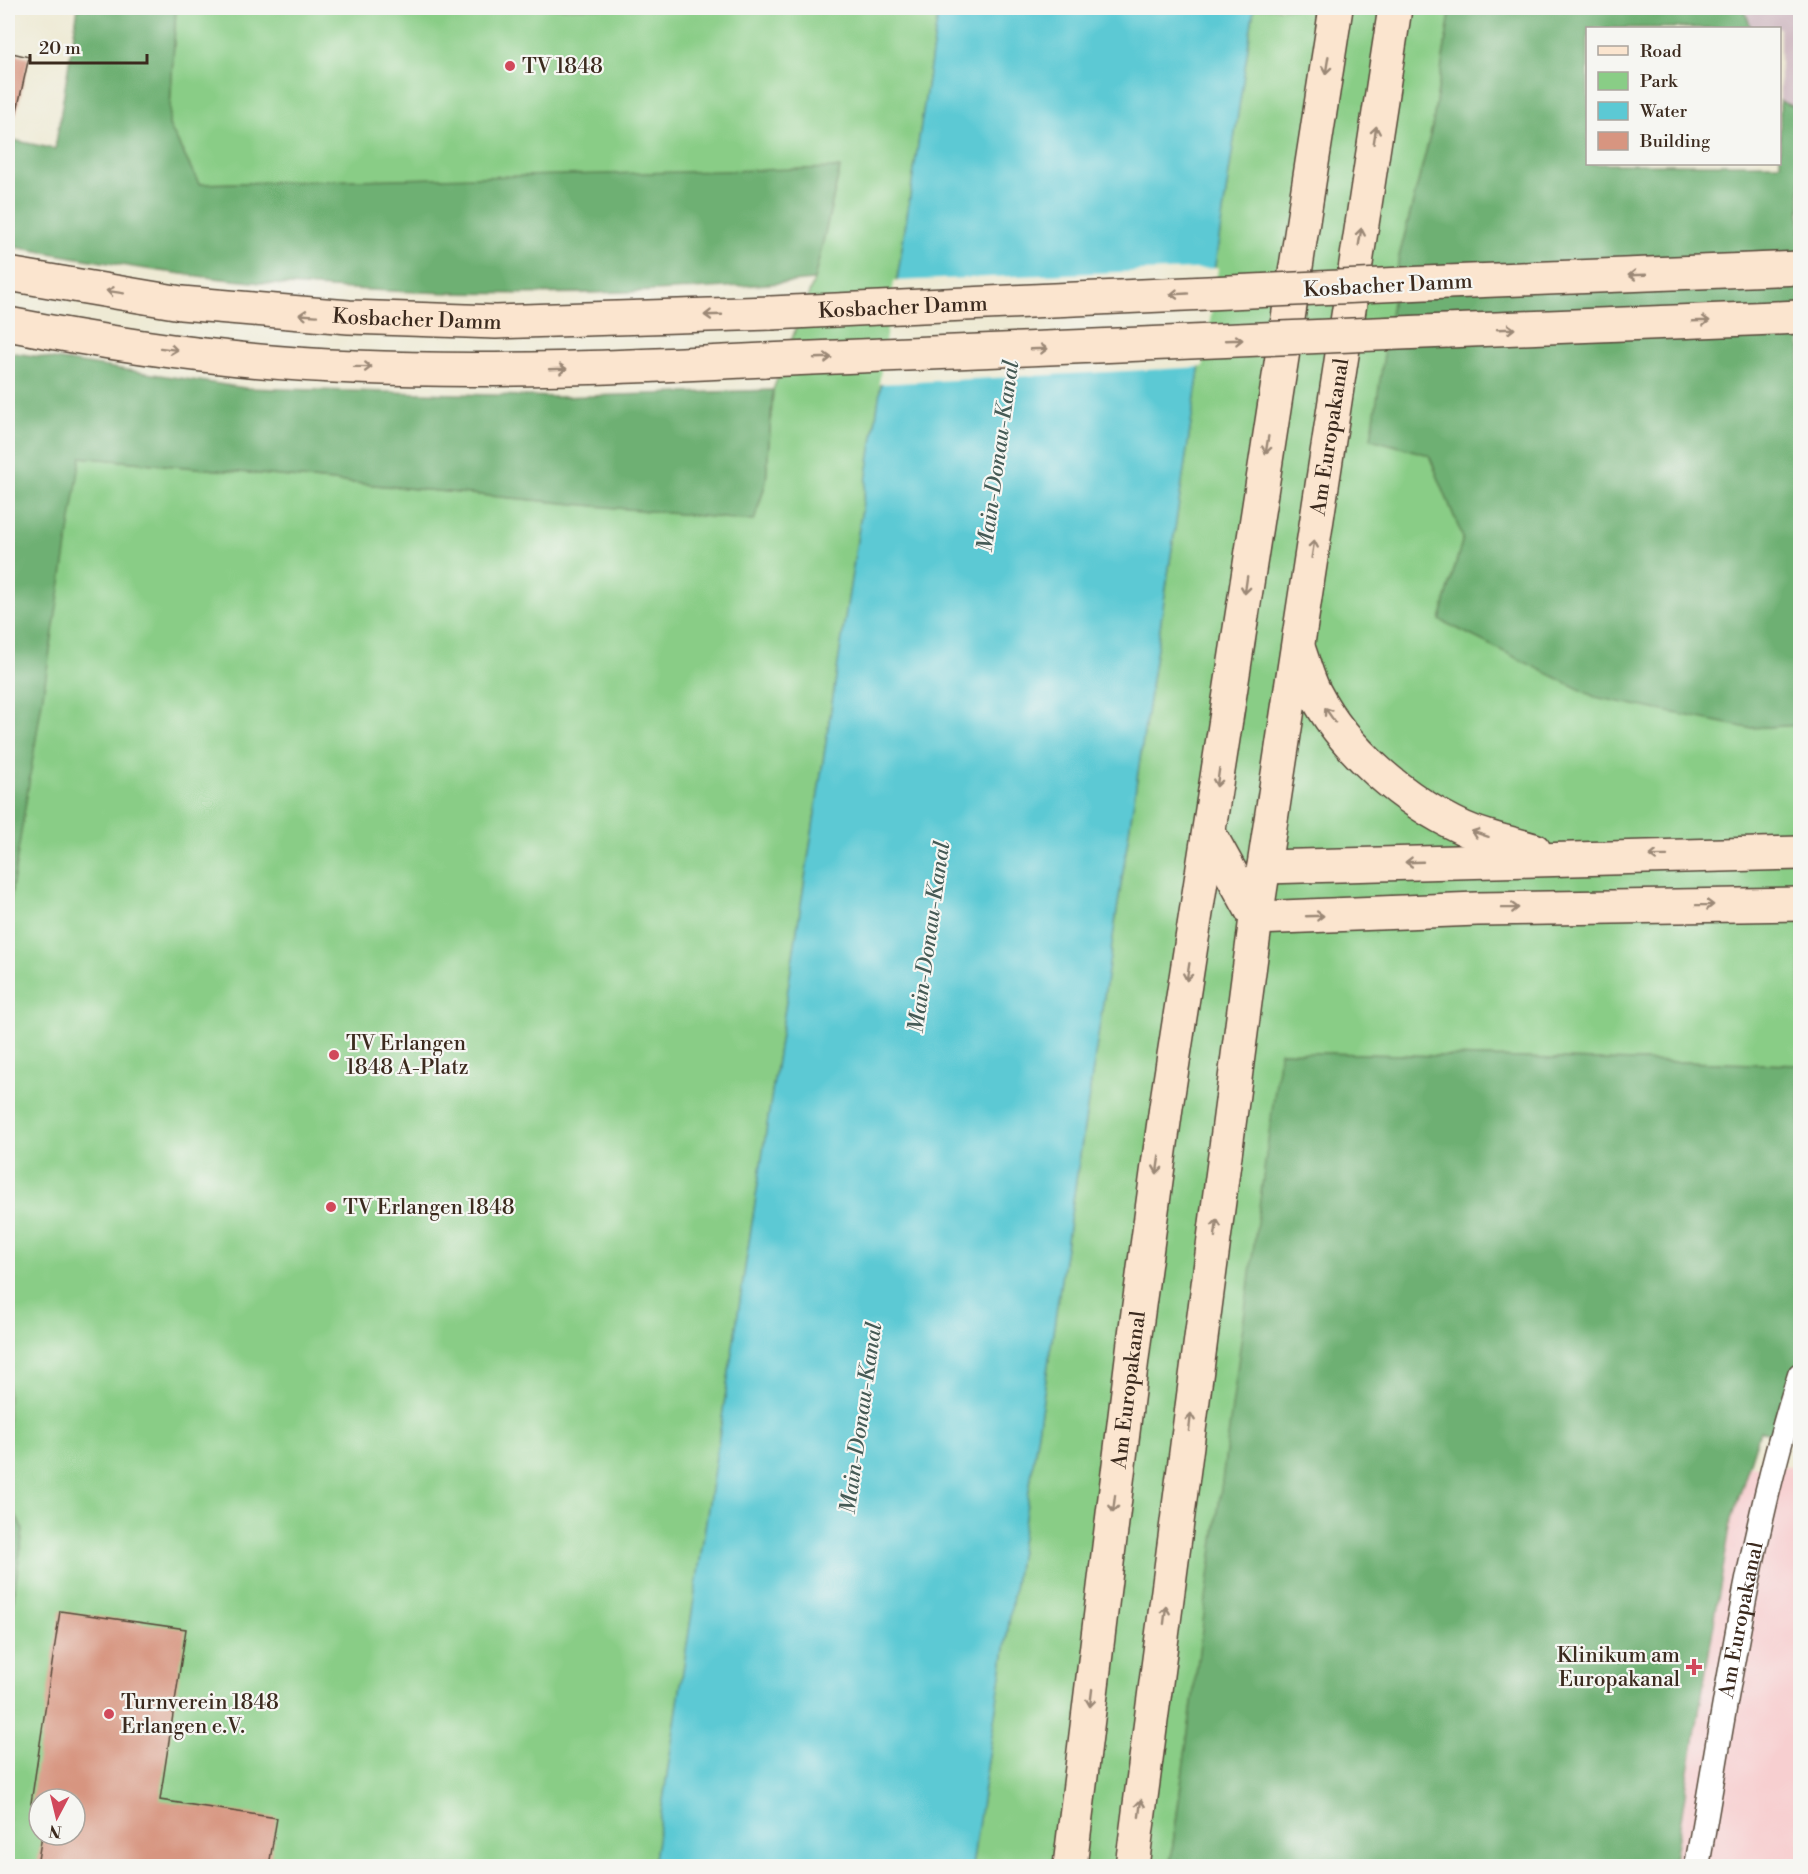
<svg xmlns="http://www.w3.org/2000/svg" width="1808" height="1874" font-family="'Libre Bodoni',serif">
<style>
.built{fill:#f7cfd0}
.industrial{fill:#d2bdc5}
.green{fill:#89cd86;stroke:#627c52;stroke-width:1.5;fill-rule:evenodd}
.forest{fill:#6eb073;stroke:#546d48;stroke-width:1.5}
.water{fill:#5cc9d4;stroke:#4c7a79;stroke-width:1.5}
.pier{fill:#eeead4}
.building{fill:#d79580}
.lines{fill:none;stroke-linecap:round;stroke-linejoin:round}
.lane-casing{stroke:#564739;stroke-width:27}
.secondary-casing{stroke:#564739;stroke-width:36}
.lane{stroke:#fff;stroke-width:24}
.secondary{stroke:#fbe5cf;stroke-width:33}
.secondary-bridge-casing{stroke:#564739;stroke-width:36;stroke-linecap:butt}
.secondary-bridge{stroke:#fbe5cf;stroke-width:33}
.oneway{stroke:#9b8876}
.poi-dot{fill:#d1495b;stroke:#f6f6f2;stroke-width:2}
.labels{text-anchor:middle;stroke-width:4.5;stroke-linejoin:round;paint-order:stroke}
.poi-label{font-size:21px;fill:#3b2a1e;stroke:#f6f6f2;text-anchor:start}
.street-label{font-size:21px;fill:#3b2a1e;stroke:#f6f6f2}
.water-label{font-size:22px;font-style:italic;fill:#455a55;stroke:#f6f6f2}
</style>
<rect width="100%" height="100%" fill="#f6f6f2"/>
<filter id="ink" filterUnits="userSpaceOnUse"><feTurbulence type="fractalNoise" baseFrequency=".0167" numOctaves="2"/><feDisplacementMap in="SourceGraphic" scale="12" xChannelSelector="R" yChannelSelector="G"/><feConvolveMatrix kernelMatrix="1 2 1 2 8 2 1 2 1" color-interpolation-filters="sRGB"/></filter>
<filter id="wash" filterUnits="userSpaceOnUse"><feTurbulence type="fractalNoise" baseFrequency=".008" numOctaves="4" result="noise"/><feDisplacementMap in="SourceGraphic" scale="24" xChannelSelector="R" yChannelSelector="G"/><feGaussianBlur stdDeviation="1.35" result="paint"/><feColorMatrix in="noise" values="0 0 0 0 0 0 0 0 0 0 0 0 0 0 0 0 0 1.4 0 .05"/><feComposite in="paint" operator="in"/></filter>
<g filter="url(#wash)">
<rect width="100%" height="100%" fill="#eeead4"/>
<path class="built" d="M1615,1464L1800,1467V1866H1560Z"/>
<path class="industrial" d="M1744,8H1800V109L1780,101V28H1751Z"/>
<path class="green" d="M176,8H939L653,1866H8V1639L23,1530L8,1499V914L80,457L754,521L766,482L773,390L814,280L840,169L199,184L169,125ZM39,1799H75V1835H39Z
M1254,8H1451L1432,128L1399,257L1384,363L1429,455L1463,538L1440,620L1748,728L1800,725V1065L1281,1052L1170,1866H972Z"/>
<path class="forest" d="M78,8H176L169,125L199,184L840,168L814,280C635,297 452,298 273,284C184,277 95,261 8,246V139L55,149Z
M1451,8H1744L1751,28H1588V164H1780V101L1800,109V725L1748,728L1595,697L1440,620L1463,538L1429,455L1371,439L1399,257L1432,128Z
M8,352L245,388L558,397L773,390L766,482L754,521L81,457L8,914Z
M1280,1052L1800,1065V1435L1760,1431L1731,1522L1673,1866H1170Z
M8,1499L23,1530L8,1639Z"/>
<path class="water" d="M939,8H1254L972,1866H653Z"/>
<path class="pier" d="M1218,268L1203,367L879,384L894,281Z"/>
<g id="blocks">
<path class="building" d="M8,52L29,57L16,115L8,113Z
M60,1611L186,1629L160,1800L277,1818L269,1866H37L42,1835H75V1799H39V1804L31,1803Z"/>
</g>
</g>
<g filter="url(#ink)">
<use href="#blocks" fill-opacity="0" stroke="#564739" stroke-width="1.5"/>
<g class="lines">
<g class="lane-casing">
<g id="lane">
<path id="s1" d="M1697,1866C1726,1702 1749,1534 1800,1375"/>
</g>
</g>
<g class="secondary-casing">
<g id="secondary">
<path id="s2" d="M8,274L181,303L349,317L496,322L771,313"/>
<path d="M1447,282L1800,268"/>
<path d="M8,324C121,346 239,363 355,367C492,373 628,367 765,360"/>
<path d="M1447,331L1800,317"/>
<path d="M1299,650C1304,664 1308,680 1315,693C1345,751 1405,801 1463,828C1485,838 1511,843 1534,850"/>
<path d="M1210,835L1256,918"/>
<path d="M1264,867L1800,853"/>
<path d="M1256,918L1477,909L1800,904"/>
<path id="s3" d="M1070,1866L1134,1342L1166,1107L1336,8"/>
<path id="s4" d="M1132,1866L1256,918L1395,8"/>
</g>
</g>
<use href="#lane" class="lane"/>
<use href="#secondary" class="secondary"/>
<g class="secondary-bridge-casing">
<g id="secondary-bridge">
<path id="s5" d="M771,313L1447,282"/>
<path d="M765,360L1447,331"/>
</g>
</g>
<use href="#secondary-bridge" class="secondary-bridge"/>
</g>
<defs><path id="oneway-shaft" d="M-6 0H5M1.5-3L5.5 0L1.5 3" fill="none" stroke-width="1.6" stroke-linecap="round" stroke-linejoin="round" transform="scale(1.5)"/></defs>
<g class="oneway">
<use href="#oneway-shaft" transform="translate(1327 65) rotate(99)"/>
<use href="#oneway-shaft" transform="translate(1375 135) rotate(-81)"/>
<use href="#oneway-shaft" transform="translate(1360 237) rotate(-81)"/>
<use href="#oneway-shaft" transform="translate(1637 275) rotate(178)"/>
<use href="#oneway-shaft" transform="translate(115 292) rotate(-171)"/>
<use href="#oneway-shaft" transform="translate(1179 294) rotate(177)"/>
<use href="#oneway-shaft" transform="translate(308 315) rotate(-176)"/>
<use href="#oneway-shaft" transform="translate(713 315) rotate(178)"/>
<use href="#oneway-shaft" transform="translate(1701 321) rotate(-2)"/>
<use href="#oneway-shaft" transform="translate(1506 329) rotate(-2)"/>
<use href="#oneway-shaft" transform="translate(1234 340) rotate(-2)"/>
<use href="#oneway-shaft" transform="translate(169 349) rotate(7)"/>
<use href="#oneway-shaft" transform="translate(1039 349) rotate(-2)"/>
<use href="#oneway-shaft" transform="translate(823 358) rotate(-2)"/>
<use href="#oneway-shaft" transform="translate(363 367) rotate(1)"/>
<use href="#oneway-shaft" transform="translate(558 369) rotate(-2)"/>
<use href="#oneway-shaft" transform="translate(1267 445) rotate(99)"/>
<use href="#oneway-shaft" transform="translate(1313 549) rotate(-81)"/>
<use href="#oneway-shaft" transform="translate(1246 585) rotate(98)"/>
<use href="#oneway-shaft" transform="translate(1330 715) rotate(-125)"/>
<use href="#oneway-shaft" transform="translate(1218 778) rotate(98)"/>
<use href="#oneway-shaft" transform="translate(1480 834) rotate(-162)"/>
<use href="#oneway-shaft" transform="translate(1658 856) rotate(179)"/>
<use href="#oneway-shaft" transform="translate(1414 862) rotate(178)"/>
<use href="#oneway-shaft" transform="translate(1705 905) rotate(-1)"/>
<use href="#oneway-shaft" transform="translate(1510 908) rotate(-1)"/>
<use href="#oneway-shaft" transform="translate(1315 916) rotate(-2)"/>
<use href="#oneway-shaft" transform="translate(1188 972) rotate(99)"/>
<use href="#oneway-shaft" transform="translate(1158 1165) rotate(98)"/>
<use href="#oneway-shaft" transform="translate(1216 1228) rotate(-83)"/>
<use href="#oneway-shaft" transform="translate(1190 1422) rotate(-83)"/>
<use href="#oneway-shaft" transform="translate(1114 1504) rotate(97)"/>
<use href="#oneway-shaft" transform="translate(1165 1615) rotate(-83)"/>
<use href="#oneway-shaft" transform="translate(1091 1698) rotate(97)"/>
<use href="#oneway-shaft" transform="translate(1140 1808) rotate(-83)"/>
</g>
</g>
<g class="poi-dot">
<circle cx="510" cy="66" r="6"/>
<circle cx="334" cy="1055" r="6"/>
<circle cx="331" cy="1207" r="6"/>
<path d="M1691 1658h6v6h6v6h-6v6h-6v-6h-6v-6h6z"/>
<circle cx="109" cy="1714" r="6"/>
</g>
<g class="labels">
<g class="poi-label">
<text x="522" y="73">TV 1848</text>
<text x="346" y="1050">TV Erlangen<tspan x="346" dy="24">1848 A-Platz</tspan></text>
<text x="343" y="1214">TV Erlangen 1848</text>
<text x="1680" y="1662" text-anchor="end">Klinikum am<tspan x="1680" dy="24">Europakanal</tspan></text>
<text x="121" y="1709">Turnverein 1848<tspan x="121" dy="24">Erlangen e.V.</tspan></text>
</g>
<g class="street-label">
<text transform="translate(1388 285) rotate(-3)" y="7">Kosbacher Damm</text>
<text dy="7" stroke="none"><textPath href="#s5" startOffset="132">Kosbacher Damm</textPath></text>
<text dy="7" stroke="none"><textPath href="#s2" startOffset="412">Kosbacher Damm</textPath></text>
<text dy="7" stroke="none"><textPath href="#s4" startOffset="1443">Am Europakanal</textPath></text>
<text dy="7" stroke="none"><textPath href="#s3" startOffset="480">Am Europakanal</textPath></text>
<text dy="7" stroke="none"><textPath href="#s1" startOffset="250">Am Europakanal</textPath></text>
</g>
<g class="water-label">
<text transform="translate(997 456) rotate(-82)" y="8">Main-Donau-Kanal</text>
<text transform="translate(928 937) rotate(-82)" y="8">Main-Donau-Kanal</text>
<text transform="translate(860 1418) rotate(-82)" y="8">Main-Donau-Kanal</text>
</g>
</g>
<rect width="1808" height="1874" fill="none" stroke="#f6f6f2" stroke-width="30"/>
<rect x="1586" y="27" width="195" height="138" fill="#f6f6f2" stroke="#aba49d" stroke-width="1.5"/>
<rect x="1598" y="46" width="30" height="9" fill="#fbe5cf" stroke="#aba49d" stroke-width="1.5"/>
<text x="1640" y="57" font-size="18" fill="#3b2a1e">Road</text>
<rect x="1598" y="72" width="30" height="18" fill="#89cd86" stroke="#aba49d" stroke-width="1.5"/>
<text x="1640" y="87" font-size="18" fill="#3b2a1e">Park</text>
<rect x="1598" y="102" width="30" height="18" fill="#5cc9d4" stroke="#aba49d" stroke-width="1.5"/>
<text x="1640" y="117" font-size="18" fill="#3b2a1e">Water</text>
<rect x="1598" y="132" width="30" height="18" fill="#d79580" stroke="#aba49d" stroke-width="1.5"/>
<text x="1640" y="147" font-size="18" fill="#3b2a1e">Building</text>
<g transform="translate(57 1817) rotate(187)"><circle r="28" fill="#f6f6f2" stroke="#aba49d" stroke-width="1.5"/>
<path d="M0-4.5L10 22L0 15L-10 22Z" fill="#d1495b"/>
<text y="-9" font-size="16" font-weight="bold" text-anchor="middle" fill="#3b2a1e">N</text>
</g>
<path d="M30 54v9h117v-9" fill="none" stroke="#3b2a1e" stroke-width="3"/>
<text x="39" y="54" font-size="18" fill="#3b2a1e" stroke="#f6f6f2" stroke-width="4.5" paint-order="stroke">20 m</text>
</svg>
